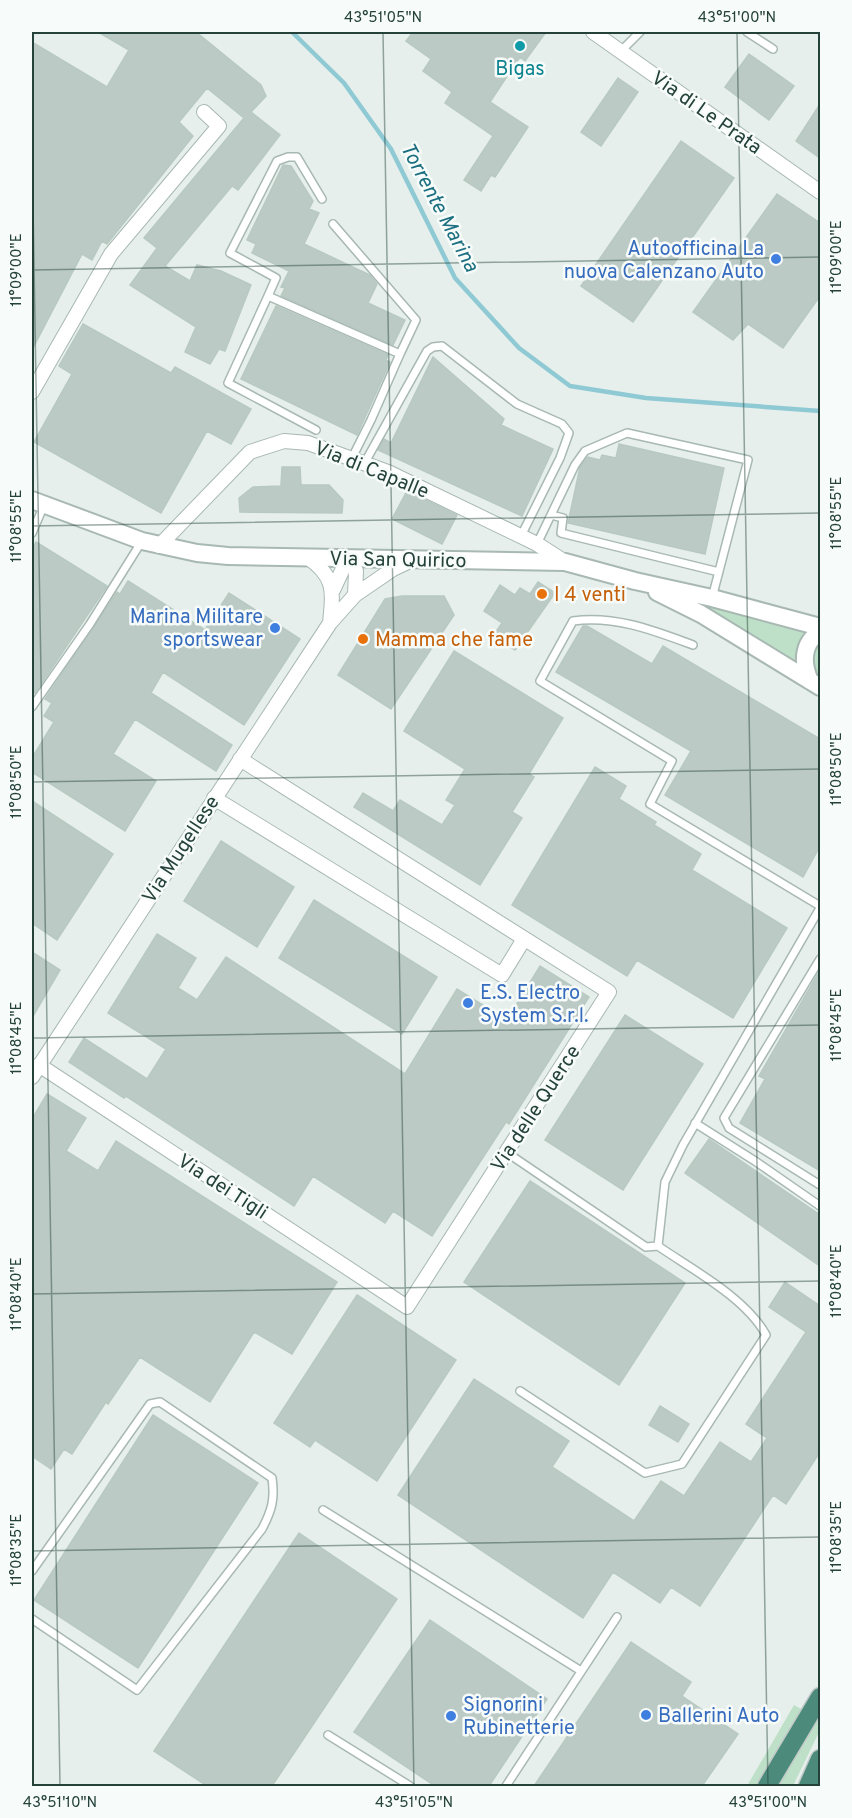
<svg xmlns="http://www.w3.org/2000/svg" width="852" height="1818" font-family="Overpass,sans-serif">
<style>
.green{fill:#bfe0c8}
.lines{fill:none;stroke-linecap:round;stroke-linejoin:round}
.stream{stroke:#8ec9d4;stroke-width:4.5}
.building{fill:#bbcac4;stroke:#b8c9c2;stroke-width:1.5}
.service-casing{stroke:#a8b8b2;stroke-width:10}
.minor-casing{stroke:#a8b8b2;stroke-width:16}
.tertiary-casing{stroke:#a8b8b2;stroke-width:20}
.trunk-casing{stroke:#c2cac8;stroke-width:21}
.service{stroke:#fff;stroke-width:7}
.minor{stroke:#fff;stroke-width:14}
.tertiary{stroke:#fff;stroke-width:16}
.trunk{stroke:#4c8a7c;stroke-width:18}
.ticks{fill:none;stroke:#24423a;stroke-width:1.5;stroke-opacity:0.45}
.culture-dot{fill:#0f9aa8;stroke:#f7fbf9;stroke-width:2}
.shop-dot{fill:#3f7fe0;stroke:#f7fbf9;stroke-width:2}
.food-dot{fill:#e8710a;stroke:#f7fbf9;stroke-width:2}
.labels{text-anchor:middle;stroke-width:5;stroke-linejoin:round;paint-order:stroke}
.culture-label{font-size:20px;fill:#0d838f;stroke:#f7fbf9}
.street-label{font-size:20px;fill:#24423a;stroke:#f7fbf9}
.shop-label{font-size:20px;fill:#366cbe;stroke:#f7fbf9;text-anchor:start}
.food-label{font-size:20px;fill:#c56008;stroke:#f7fbf9;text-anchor:start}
.water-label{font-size:21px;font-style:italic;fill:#1c6f80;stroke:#f7fbf9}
.neatline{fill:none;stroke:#24423a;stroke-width:2}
.ticks-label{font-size:15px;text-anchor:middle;fill:#24423a}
</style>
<rect width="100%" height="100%" fill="#e6efeb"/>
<path class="green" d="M707,605L813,630L797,666L707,608Z
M820,641V680C808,667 809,653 820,641Z
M794,1705L803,1710L759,1786H747Z
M820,1707V1730L793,1786H774Z"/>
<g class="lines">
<path class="stream" d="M292,32L344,83L391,149L455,278L519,348L570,386L646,398L820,411"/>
</g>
<path class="building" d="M98,32H196L261,85L266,96L251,112L280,135L238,190L232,186L165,266L190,281L197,265L221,271L251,285L225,351L219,349L210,364L185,352L196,327L130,285L157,248L144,238L244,118L207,88L179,122L193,136L107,244L102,241L92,260L82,254L32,350V42L107,87L129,50Z
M413,32H546L525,61L520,57L490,102L528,127L495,177L491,175L481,191L464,180L493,136L445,103L452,92L423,71L431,59L406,41Z
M749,54L794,86L769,120L725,87Z
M618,78L638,92L601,146L581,132Z
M820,104V158L796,141Z
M681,141L734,178L633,322L581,286Z
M283,165L291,166L313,201L309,209L319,213L304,244L370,275L377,284L368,303L405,320L393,345L281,296L285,288L281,287L289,271L252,253L256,244L247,240Z
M777,194L820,223V296L783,348L748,324L733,340L693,312Z
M276,306L388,355L386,360L390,362L357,435L241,379Z
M83,324L171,373L175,367L251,409L231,444L207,431L161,513L34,442L72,374L59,366Z
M433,357L504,419L501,425L553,449L522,516L378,450L384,439L391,443Z
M619,444L724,468L705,554L568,523L580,467L588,457L600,460L602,455L616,458Z
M282,467H300L301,485H329L343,500L342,513L240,512L239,498L253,487L281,486Z
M407,491L457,515L442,544L392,519Z
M36,542L107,586L35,693L32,690V549Z
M128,581L205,630L229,593L300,639L244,725L163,672L151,693L232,745L216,771L135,719L113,754L156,781L125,831L32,772V758L54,722L44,716L52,703L45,699L117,592L120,594Z
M538,582L555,593L515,650L493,636L502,623L484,611L500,585L515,595L520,588L530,594Z
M402,596H444L454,615L391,709L338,675L385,599Z
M583,626H587L652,664L663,646L820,739V846L803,877L665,795L691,751L556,672Z
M454,651L563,718L529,774L534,777L512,812L522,818L480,885L354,807L363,793L393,811L400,800L442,825L455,805L446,800L465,769L404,731Z
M595,767L626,786L619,799L656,822L654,825L701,854L692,870L787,928L733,1018L637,960L627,976L512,905Z
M32,801L113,854L57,940L32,923Z
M221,841L294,887L257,947L184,901Z
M314,900L437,977L402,1034L279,958Z
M157,934L196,958L178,988L197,1000L226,957L405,1074L457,989L507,1020L540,966L589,997L509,1124L506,1122L432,1236L393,1211L385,1223L313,1176L294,1206L126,1096L124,1098L69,1062L84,1038L147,1079L166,1049L108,1013Z
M32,952L60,970L32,1018Z
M820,970V1171L740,1123L765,1079L759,1076Z
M625,1015L703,1064L623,1190L545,1140Z
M47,1094L86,1118L66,1151L98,1171L116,1141L337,1282L292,1354L254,1332L210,1402L140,1357L108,1404L106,1402L72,1454L64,1449L51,1469L32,1456V1119Z
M709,1139L820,1215V1266L685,1173Z
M530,1181L685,1283L619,1385L464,1282Z
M785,1282L820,1306V1452L786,1504L773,1495L700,1606L671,1587L660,1603L613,1572L583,1618L398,1495L474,1379L569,1441L552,1467L634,1521L661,1481L684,1496L720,1442L751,1462L767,1438L746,1424L806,1332L769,1307Z
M357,1295L456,1360L377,1481L315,1440L310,1447L274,1423Z
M660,1406L689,1424L678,1442L649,1425Z
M153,1415L258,1483L138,1668L34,1600Z
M299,1533L397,1599L272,1786H207L154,1751Z
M430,1620L547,1699L489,1786H435L354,1732Z
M631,1642L691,1682L682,1696L738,1734L702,1786H534Z"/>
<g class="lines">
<g class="service-casing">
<path id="service" d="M747,32L773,49
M621,51L640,32
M322,199L297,157H288L277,161L230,253L276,278L268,296L400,354L371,420L351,460
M333,224L416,320L400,354
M268,296L228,383L316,430
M364,464L427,351L433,347L442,346L517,404L562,424L569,433L560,458L521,536
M551,515L563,518L561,533L719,572
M32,533L44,505
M537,544L575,465L585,451L627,433L748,460L712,598
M693,645C655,631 615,615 573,621L540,681L672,761L650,804L820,906
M32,707L90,624L142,541
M820,959L724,1118L729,1128L820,1185
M695,1123L755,1161L820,1206
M506,1152L646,1247L658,1246
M520,1391L645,1473L682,1464L766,1335C746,1298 693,1270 658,1246L665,1182L683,1145L820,908
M323,1510L581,1671
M32,1571L150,1404L160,1402L272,1478C275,1499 272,1510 262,1529L137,1690L32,1619
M328,1735L410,1786
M506,1786L617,1617"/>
</g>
<g class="minor-casing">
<path id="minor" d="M593,32L820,192
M32,392L111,254L219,126L204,112
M159,546L250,452L284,441L308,443L388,472L537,544L565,562
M307,557C336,577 333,591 330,623
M348,558L356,571L355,595
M333,590L348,558
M214,798L502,975L524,939
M39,1065L407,1307L609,992L240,759
M32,1077L330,623L355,595L393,569L412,560"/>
</g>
<g class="tertiary-casing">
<path id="tertiary" d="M32,500L142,541L197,553L228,556L565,562L635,581L712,598L820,627
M657,592L701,614L820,687
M810,681C802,663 802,643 820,632"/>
</g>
<g class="trunk-casing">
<path id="trunk" d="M767,1786L820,1697
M808,1786L820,1759"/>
</g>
<use href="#service" class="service"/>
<use href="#minor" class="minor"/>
<use href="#tertiary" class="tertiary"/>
<use href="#trunk" class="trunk"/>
</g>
<path class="ticks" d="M383,32L414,1786M737,32L768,1786M32,148L60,1786M32,270L820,257M32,526L820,513M32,782L820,769M32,1038L820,1025M32,1294L820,1281M32,1551L820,1537"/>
<circle class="culture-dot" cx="520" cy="46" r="6"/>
<g class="shop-dot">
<circle cx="776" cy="259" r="6"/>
<circle cx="275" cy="628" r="6"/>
<circle cx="468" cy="1003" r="6"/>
<circle cx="646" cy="1715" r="6"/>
<circle cx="451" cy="1716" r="6"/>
</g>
<g class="food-dot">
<circle cx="542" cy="594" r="6"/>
<circle cx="363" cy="639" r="6"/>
</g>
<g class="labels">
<g class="culture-label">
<text x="520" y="75">Bigas</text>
</g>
<g class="street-label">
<text transform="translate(707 112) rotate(35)" y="7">Via di Le Prata</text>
<text transform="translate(372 469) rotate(22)" y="7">Via di Capalle</text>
<text transform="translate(398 559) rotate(1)" y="7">Via San Quirico</text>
<text transform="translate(180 849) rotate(-57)" y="7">Via Mugellese</text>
<text transform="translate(535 1108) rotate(-57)" y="7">Via delle Querce</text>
<text transform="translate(223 1186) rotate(33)" y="7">Via dei Tigli</text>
</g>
<g class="shop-label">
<text x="764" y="255" text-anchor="end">Autoofficina La<tspan x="764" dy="23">nuova Calenzano Auto</tspan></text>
<text x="263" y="623" text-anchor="end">Marina Militare<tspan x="263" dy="23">sportswear</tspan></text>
<text x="480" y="999">E.S. Electro<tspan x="480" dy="23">System S.r.l.</tspan></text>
<text x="463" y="1711">Signorini<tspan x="463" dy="23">Rubinetterie</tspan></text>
<text x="658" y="1722">Ballerini Auto</text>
</g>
<g class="food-label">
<text x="554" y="601">I 4 venti</text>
<text x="375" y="646">Mamma che fame</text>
</g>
<g class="water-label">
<text transform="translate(440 207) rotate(62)" y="7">Torrente Marina</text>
</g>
</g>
<rect width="852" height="1818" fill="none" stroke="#f7fbf9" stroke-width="66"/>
<rect x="33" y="33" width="786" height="1752" class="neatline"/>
<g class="ticks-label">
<text x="383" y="22">43°51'05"N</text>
<text x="737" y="22">43°51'00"N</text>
<text transform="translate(836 257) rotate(-90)" y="5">11°09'00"E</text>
<text transform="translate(16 270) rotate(-90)" y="5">11°09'00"E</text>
<text transform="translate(836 513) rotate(-90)" y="5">11°08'55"E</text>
<text transform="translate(16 526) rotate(-90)" y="5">11°08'55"E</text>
<text transform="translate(836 769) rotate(-90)" y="5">11°08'50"E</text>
<text transform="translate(16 782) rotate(-90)" y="5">11°08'50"E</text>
<text transform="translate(836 1025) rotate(-90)" y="5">11°08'45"E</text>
<text transform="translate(16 1038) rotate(-90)" y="5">11°08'45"E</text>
<text transform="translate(836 1281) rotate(-90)" y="5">11°08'40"E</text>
<text transform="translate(16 1294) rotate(-90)" y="5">11°08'40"E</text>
<text transform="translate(836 1537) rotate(-90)" y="5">11°08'35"E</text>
<text transform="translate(16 1550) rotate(-90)" y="5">11°08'35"E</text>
<text x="60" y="1807">43°51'10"N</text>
<text x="414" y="1807">43°51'05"N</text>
<text x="768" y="1807">43°51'00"N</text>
</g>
</svg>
